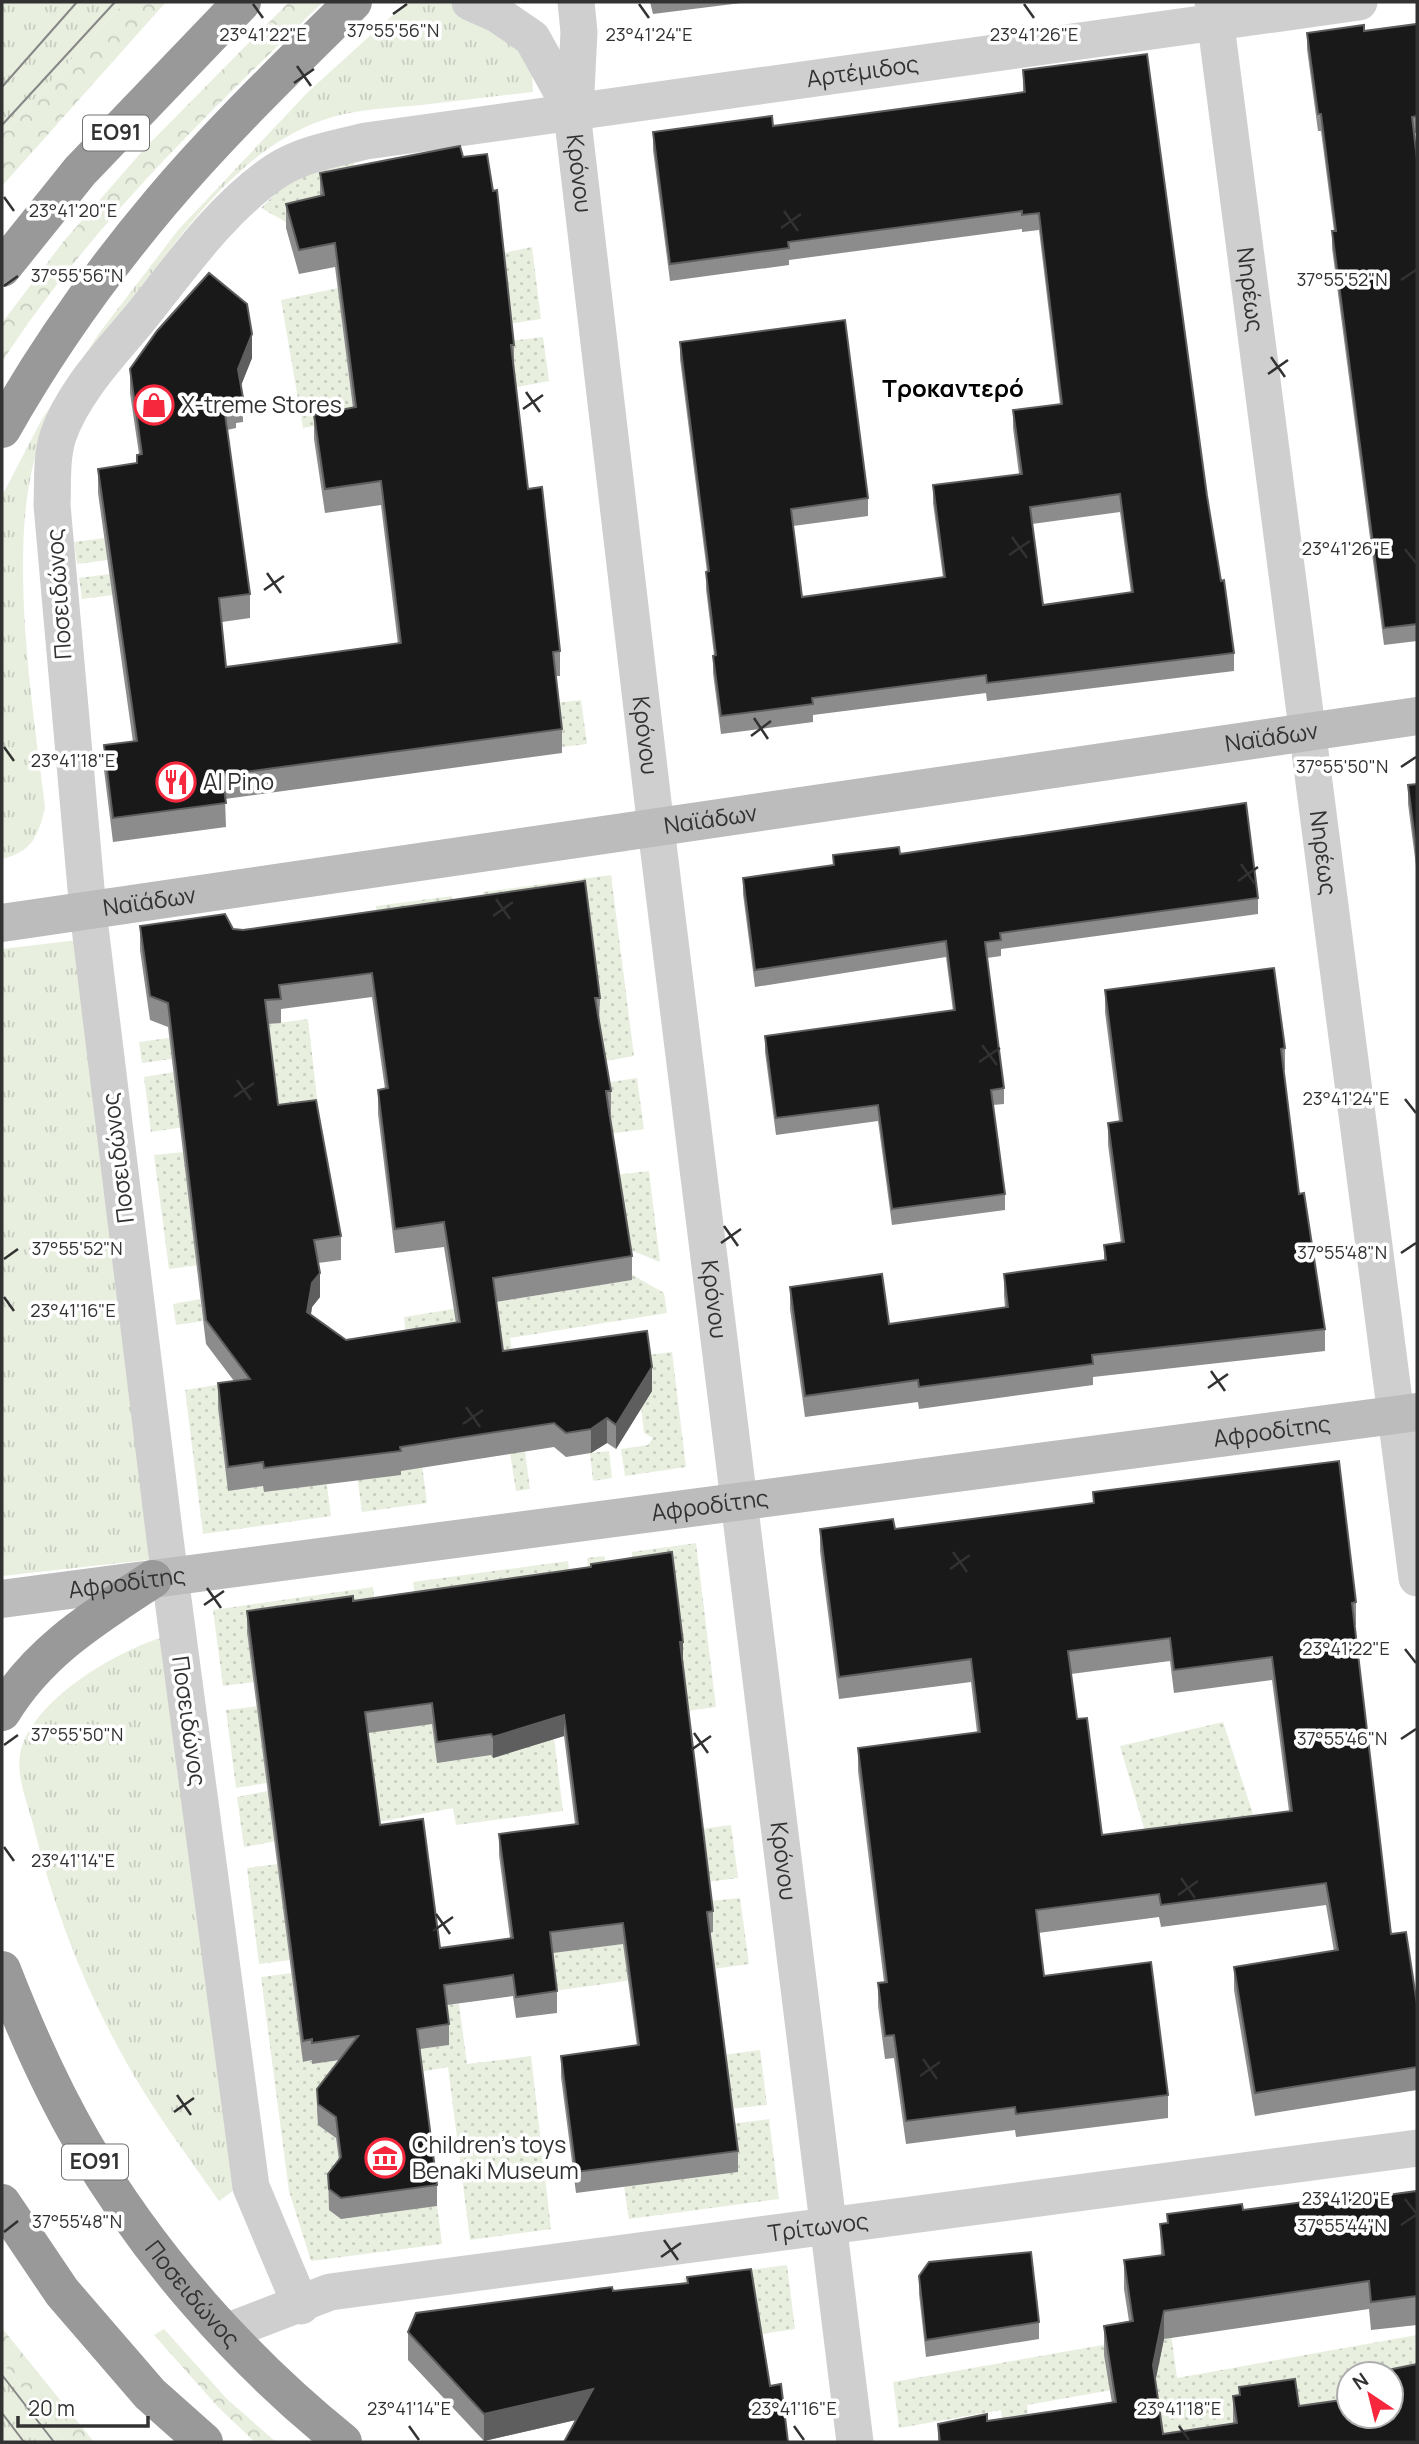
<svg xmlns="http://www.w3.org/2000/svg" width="1419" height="2444" font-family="Manrope,sans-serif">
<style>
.grass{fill:url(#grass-tufts)}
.forest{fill:url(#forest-crowns)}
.garden{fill:url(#garden-dots)}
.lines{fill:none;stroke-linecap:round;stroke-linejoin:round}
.street{stroke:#cfcfcf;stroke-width:37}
.secondary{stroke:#bcbcbc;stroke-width:38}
.highway{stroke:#999;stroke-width:38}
.tram{stroke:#878787;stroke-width:2}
.wall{fill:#8c8c8c;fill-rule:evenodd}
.shaded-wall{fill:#5e5e5e}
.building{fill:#191919;stroke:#5e5e5e;stroke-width:2;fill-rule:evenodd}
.ticks{fill:none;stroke:#323232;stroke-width:2.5}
.labels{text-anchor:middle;stroke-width:7;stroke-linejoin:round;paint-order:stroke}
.shield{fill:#fff;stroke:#707070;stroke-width:2}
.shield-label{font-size:21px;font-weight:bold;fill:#323232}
.street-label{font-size:23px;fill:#323232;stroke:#fff}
.poi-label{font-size:23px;fill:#323232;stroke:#fff;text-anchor:start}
.neighbourhood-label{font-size:24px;font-weight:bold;fill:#000;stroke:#fff}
.ticks-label{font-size:18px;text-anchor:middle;fill:#323232;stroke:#fff;stroke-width:7;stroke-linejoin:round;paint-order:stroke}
</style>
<defs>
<pattern id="grass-tufts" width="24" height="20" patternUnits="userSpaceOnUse" patternTransform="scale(1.75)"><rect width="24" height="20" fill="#e8efdf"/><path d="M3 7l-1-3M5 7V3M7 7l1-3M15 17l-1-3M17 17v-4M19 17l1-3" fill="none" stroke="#c7cdc0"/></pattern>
<pattern id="forest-crowns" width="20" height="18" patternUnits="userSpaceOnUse" patternTransform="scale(1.75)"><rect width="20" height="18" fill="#e8efdf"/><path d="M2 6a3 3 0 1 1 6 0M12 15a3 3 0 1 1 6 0" fill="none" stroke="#c7cdc0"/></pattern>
<pattern id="garden-dots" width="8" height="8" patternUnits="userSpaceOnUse" patternTransform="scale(1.75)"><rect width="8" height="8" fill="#e8efdf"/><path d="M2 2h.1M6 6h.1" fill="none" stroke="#c7cdc0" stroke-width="1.8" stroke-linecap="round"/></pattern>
</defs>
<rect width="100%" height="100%" fill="#fff"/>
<path class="grass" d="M2,2H125L2,134Z
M407,2H450L491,23L519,47L532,72L533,92C496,96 459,101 422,105C390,108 354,109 323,120C254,144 204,205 161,261C122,312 79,363 49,421C0,515 33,703 45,808C38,836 33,851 2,859V496L42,419L100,332L179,229L308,92Z
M86,939L156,1559L2,1576V949Z
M167,1636L237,2188L219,2201C187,2155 152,2109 125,2060C84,1987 54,1909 34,1828C29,1807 16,1777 20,1755C29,1701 119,1649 167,1636Z
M2,2362L64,2442H2Z"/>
<path class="forest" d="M125,2H166L2,186V134Z
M289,2H323C208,113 89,227 2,362V323L63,242L145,148Z
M2,2328L94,2442H64L2,2362Z
M164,2329L227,2399L276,2442H255L218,2407L154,2335Z"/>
<path class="garden" d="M353,159L359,190L293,226L261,208L304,166Z
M532,247L541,319L508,324L340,302L352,400L510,341L543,337L549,381L303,428L281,300Z
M105,538L108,560L77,564L74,542Z
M110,574L113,595L82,599L79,578Z
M581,700L587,744L561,747L556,703Z
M611,875L634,1056L605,1061L585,905L487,918L483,892Z
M452,896L456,922L379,933L376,906Z
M308,1019L318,1107L151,1132L144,1077L174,1072L172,1059L142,1063L139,1042Z
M637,1078L644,1129L609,1134L604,1083Z
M184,1152L199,1265L169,1269L154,1155Z
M649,1171L660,1262L628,1249L615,1175Z
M631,1274L664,1293L667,1313L510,1338L530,1489L516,1491L510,1453L422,1465L427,1503L362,1512L357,1474L326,1478L331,1516L203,1534L185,1390L408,1354L404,1317L632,1280Z
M200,1299L203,1321L176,1325L173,1304Z
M672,1352L686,1467L625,1476L621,1449L648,1445L653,1438L644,1433L640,1398L641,1356Z
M609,1451L612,1478L593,1481L590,1453Z
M696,1543L716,1707L553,1729L563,1811L456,1825L453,1808L244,1847L237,1797L268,1791L267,1783L236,1788L226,1710L257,1706L254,1682L223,1686L213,1610L373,1587L382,1658L427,1690L413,1582L568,1561L578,1643L598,1640L587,1558L604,1556L609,1582L633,1578L632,1552Z
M1223,1722L1254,1817L1151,1852L1120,1746Z
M731,1825L738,1878L707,1882L701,1829Z
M278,1864L290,1960L259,1964L247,1868Z
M740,1898L749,1964L539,1993L534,1955L713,1932L710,1901Z
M292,1973L304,2062L312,2060V2064L449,2045L444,2005L459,2004L467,2064L531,2056L551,2229L470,2240L448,2067L420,2072L442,2244L311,2261L289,2191L261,1977Z
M760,2050L767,2105L729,2109L723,2055Z
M769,2119L779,2199L629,2219L624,2186L731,2124Z
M787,2265L795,2329L756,2335L687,2304L684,2278Z
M1171,2333L1177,2378L1417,2335V2393L1391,2374H1349V2416L1240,2423L1160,2442L1151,2383L1027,2405L1031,2442H1005L1001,2410L899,2428L893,2382Z"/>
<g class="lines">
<g class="street">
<path d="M470,2L497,14L532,38L573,112"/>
<path id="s1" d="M576,2L579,32L574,130L656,828L855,2442"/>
<path id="s2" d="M1213,2L1417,1578"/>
<path id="s3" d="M301,2306L251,2187L165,1539L88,911L52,505C53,482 51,458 58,436C73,392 110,354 139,319C180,268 221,208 276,171C302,154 337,148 366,141L1359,2"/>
<path id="s4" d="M226,2332L330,2292L1417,2148"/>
</g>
<g class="secondary">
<path id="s5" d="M2,923L1417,716"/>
<path id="s6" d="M2,1599L1417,1412"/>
</g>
<g class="highway">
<path d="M2,268L80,171L242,2"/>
<path d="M2,429C47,349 102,272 161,202C221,131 288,67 353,2"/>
<path d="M2,1712C39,1651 95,1617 153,1579"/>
<path id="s7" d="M2,1970C25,2029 51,2088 83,2143C149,2256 241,2360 343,2442"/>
<path d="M2,2203L62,2292L150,2394L204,2442"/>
</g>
<path class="tram" d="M2,87L77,2
M2,125L115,2
M2,2375L54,2442
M2,2413L24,2442"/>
</g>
<path class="wall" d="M650,2H749L653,14Z
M1417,24V133H1414L1417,159V641L1384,645L1332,248V231H1334L1321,131H1318L1307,49V33L1364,31Z
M1023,70L1207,496L1221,581L1234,653V671L987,701L986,693L813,715V722L721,734L713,673V656L714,655L706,589L707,572L680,359V342L868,498V516L793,526L802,597L943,577L933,503V485L1019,474L1013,428V410L1060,404L1039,230L1022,232V229L789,260V265L670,281L653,150V132L773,126L1023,92ZM1120,512L1131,593L1043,605L1032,524Z
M463,157L514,345V369L528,489L560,651V676H556L562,729V753L225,799L226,827L113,842L104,770V745L133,742L98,493V469L137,463V455L139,454L130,393V369L252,358L241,385L243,398V422L236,423V428L227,430L250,594V618L222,622L226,667L398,644L381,505L325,513L314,439V415L353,408L335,267L299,274L286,228V204L320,196V173Z
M1417,784V874L1408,804V785Z
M900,854L1258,898V914L1001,949V956L987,958L1004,1088V1104L993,1105L1005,1194V1210L892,1225L878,1121L776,1135L765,1052V1036L953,1011L946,957L755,987L743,894V878L833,865V855Z
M140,926L233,929L600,998L599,1022L611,1091V1115H609L632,1256V1280L496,1302L503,1351L652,1391L616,1449L607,1443L591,1453L566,1457L554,1447L401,1471V1475L264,1492L263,1486L228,1491L218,1408V1383L234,1381L206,1344L168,1027L150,1020L140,950ZM372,997L385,1089L378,1090V1114L395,1253L444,1247L456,1323L346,1340L311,1315L312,1307L320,1297L318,1263L341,1260V1236L278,1105L268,1024L281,1023V1009Z
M1105,990L1285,1048V1070H1283L1299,1194L1325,1329V1351L1093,1377V1385L919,1409L918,1402L805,1417L790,1309V1287L889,1324L1005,1308L1004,1296V1274L1104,1260V1245L1121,1243L1108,1145V1123L1119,1121L1105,1012Z
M1093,1492L1356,1602V1625H1354L1391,1934L1417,2004V2090L1255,2116L1234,1990V1967L1334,1951L1326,1905L1161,1927L1159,1917L1038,1933L1044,1976L1168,2095V2118L1016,2137L1015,2130L906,2144L894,2058L885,2059L878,2006V1983L884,1982L858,1771V1748L977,1732L971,1682L839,1699L820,1551V1529H895L1093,1503ZM1170,1661L1174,1693L1272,1680L1289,1811L1102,1835L1077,1719L1071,1674Z
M353,1601L683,1663H682L713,1911V1932L710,1933L738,2151V2172L576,2193L561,2077V2056L637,2046L623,1944L553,1953L557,1991V2013L516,2018L513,1996L447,2005L449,2024V2045L420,2049L437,2185V2206L341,2219L329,2210L328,2174L339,2160L336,2138L318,2125L317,2110V2089L340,2060L312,2064V2060L303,2062L247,1632V1611ZM432,1724L437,1763L491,1755L493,1758L564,1736L575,1824L499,1834V1855L510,1938L440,1948L380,1825L368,1733Z
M1417,2191V2325L1371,2330L1369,2309L1164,2339L1155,2381L1163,2434L1233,2424V2396L1239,2395V2387L1299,2406L1349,2416L1417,2442H938V2424L987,2421L1112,2403L1104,2355V2326L1129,2321L1124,2289V2260L1161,2256L1160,2224L1167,2223V2214L1243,2210Z
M919,2276L1039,2322V2339L926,2357L919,2294Z
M687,2277L770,2386L576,2420L484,2441L408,2360V2332L613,2291L687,2283Z"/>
<path class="shaded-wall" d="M252,334V358L238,393V369Z
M320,1273V1297L312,1307L307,1336V1312L312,1283Z
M652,1367V1391L616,1449V1425Z
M607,1418V1443L591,1453V1429Z
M680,1642H683V1663H680Z
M564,1715V1736L493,1758V1737Z
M1164,2311V2339L1153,2393V2365Z
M593,2389V2416L484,2441V2414Z"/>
<path class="building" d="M1417,24V116L1412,117L1417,159V624L1384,628L1332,231H1336L1321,114H1318L1307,33L1364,25V31Z
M1147,54L1207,496L1221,581L1224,580L1234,653L987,683L986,675L812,698L813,704L721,716L713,656L716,655L706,572L709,571L680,342L845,320L868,498L791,509L802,597L945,577L933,485L1022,474L1013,410L1062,404L1039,213L1022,215V211L788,242L789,248L670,264L653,132L772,116L773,126L1025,92L1023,70ZM1120,494L1133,592L1043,605L1030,507Z
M460,146L463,157L487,154L493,191L497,190L514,345H511L528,489L542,487L560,651L553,652L562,729L222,775L226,803L113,818L104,745L137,741L98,469L137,463V455L142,454L130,369L157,331L209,273L247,304L252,334L238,369L243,398L235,400L236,404L224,407L250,594L219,598L226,667L401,643L381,481L325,489L314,415L356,407L335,243L299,250L286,204L324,195L320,173Z
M1417,784V855L1408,785Z
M1246,803L1258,898L1000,933L1001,940L985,942L1004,1088L991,1090L1005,1194L892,1209L878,1105L776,1118L765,1036L955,1010L946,941L755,970L743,878L834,865L833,855L899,847L900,854Z
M585,881L600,998H595L611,1091H606L608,1105L632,1256L493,1278L503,1351L647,1331L652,1367L616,1425L607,1418L591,1429L566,1433L554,1423L400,1447L401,1451L264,1468L263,1462L228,1467L218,1383L250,1379L206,1320L168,1003L150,996L140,926L225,914L233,929L243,930ZM372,973L388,1088L378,1090L395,1229L444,1222L460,1322L346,1340L307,1312L312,1283L320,1273L314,1240L341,1236L316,1100L278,1105L265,1000L281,999L279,985Z
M1274,968L1285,1048L1281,1049L1299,1194L1304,1193L1325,1329L1092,1355L1093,1364L919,1387L918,1380L805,1396L790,1287L882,1274L889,1324L1008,1307L1004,1274L1106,1260L1104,1245L1124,1242L1108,1123L1122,1121L1105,990Z
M1339,1461L1356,1602L1352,1603L1391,1934L1406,1932L1417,2004V2067L1255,2093L1234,1967L1338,1950L1326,1883L1161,1905L1159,1894L1036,1910L1044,1976L1151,1962L1168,2095L1016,2114L1015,2107L906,2121L894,2035L885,2036L878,1983L887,1982L858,1748L980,1732L971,1659L839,1677L820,1529L893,1519L895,1529L1094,1503L1093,1492ZM1170,1638L1174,1670L1272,1657L1292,1811L1102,1835L1087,1718L1077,1719L1068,1651Z
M672,1552L683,1642H680L713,1911L707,1912L738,2151L576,2172L561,2056L639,2045L623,1923L550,1932L557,1991L516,1997L513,1975L444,1985L449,2024L417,2029L437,2185L341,2198L329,2189L328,2174L341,2157L336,2117L318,2104L317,2089L358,2036L312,2043V2039L303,2041L247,1611L353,1596V1601L591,1567V1564ZM432,1703L437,1742L491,1734L493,1737L564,1715L578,1824L499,1834L513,1938L440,1948L423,1819L380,1825L365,1712Z
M1417,2191V2296L1371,2302L1369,2281L1164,2311L1153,2365L1163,2434L1237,2423L1233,2396L1240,2395L1239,2387L1295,2379L1299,2406L1349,2399V2416H1391V2374L1373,2373L1417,2364V2442H940L938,2424L987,2414V2421L1116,2402L1104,2326L1133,2321L1124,2260L1164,2255L1160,2224L1168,2223L1167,2214L1242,2204L1243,2210L1379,2192L1380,2196Z
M1031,2252L1039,2322L926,2340L919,2276L929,2262Z
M751,2269L770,2386L781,2384L788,2442H564L593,2389L484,2414L408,2332L416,2313L612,2287L613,2291L688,2283L687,2277Z"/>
<path class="ticks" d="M253,4L263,18M639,4L649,18M1024,4L1034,18M393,14L407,4M297,66L311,86M294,83L314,69M4,197L14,211M784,211L798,231M781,228L801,214M1401,280L1416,270M4,286L18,276M1271,357L1285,377M1268,374L1288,360M526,392L540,412M523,409L543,395M1012,537L1027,558M1405,549L1416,563M1009,555L1030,541M267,573L281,593M264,590L284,576M754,718L768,739M751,736L771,721M4,747L14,761M1401,767L1416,757M1241,864L1255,884M1238,881L1258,867M496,899L510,919M493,916L513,902M982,1045L997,1065M979,1062L1000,1048M237,1080L251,1100M234,1097L254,1083M1405,1099L1416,1113M724,1226L738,1246M721,1243L741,1229M1401,1253L1416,1243M4,1259L18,1249M4,1297L14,1311M1211,1371L1225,1391M1208,1388L1228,1374M466,1407L480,1427M463,1424L483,1410M953,1552L967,1572M950,1569L970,1555M207,1588L221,1608M204,1605L224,1591M1405,1649L1416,1663M694,1733L708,1753M1401,1739L1416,1729M4,1745L18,1735M691,1750L711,1736M4,1847L14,1861M1181,1878L1195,1898M1178,1895L1198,1881M436,1914L450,1934M433,1931L453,1917M923,2059L937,2079M920,2076L940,2062M177,2095L191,2115M174,2112L194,2098M1405,2199L1416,2213M1401,2225L1416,2215M4,2232L18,2221M664,2240L678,2260M661,2257L681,2243M409,2426L419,2440M794,2426L804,2440M1179,2426L1189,2440"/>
<defs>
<g id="shop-ring" transform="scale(2.0125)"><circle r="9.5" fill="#fff" stroke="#f5283d" stroke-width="1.5"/><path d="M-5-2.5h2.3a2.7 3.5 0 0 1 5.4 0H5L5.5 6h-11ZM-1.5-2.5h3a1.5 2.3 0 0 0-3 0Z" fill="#f5283d"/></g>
<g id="restaurant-ring" transform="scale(2.0125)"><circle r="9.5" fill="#fff" stroke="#f5283d" stroke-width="1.5"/><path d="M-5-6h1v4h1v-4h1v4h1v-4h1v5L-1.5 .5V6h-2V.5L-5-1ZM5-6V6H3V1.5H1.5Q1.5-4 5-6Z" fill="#f5283d"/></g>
<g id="museum-ring" transform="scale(2.0125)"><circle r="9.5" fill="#fff" stroke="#f5283d" stroke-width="1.5"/><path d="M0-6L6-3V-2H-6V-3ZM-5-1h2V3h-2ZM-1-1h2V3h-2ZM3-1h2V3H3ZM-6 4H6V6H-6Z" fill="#f5283d"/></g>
</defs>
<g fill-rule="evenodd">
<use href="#shop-ring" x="154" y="405"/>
<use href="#restaurant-ring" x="176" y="782"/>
<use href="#museum-ring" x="385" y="2158"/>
</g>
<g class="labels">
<g class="shield">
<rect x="83" y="115.5" width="66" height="35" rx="5"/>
<rect x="62" y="2144.5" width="66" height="35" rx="5"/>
</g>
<g class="shield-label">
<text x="116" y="140">ΕΟ91</text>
<text x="95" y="2169">ΕΟ91</text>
</g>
<g class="street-label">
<text dy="8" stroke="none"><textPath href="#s3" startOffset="2835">Αρτέμιδος</textPath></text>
<text dy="8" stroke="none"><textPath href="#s1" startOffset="172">Κρόνου</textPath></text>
<text dy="8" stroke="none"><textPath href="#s2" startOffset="290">Νηρέως</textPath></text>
<text transform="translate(59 594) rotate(-94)" y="8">Ποσειδώνος</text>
<text dy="8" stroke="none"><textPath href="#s1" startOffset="738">Κρόνου</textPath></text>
<text dy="8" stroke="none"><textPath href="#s5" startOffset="1283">Ναϊάδων</textPath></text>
<text dy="8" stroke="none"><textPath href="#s5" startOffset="716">Ναϊάδων</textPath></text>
<text dy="8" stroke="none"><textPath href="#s2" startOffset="858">Νηρέως</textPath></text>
<text dy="8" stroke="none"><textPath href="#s5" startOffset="149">Ναϊάδων</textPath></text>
<text transform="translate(118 1158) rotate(-97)" y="8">Ποσειδώνος</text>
<text dy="8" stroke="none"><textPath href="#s1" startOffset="1306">Κρόνου</textPath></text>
<text dy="8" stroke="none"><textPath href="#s6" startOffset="1281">Αφροδίτης</textPath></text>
<text dy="8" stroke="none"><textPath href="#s6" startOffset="714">Αφροδίτης</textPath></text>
<text dy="8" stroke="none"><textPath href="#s6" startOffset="126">Αφροδίτης</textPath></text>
<text transform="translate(189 1721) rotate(82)" y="8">Ποσειδώνος</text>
<text dy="8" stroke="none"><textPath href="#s1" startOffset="1872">Κρόνου</textPath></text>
<text dy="8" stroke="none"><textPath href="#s4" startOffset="604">Τρίτωνος</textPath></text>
<text dy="8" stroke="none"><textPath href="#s7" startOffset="378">Ποσειδώνος</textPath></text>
</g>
<g class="poi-label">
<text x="181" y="413">X-treme Stores</text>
<text x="203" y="790">Al Pino</text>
<text x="412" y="2153">Children's toys<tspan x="412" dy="26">Benaki Museum</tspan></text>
</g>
<g class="neighbourhood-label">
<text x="953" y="397">Τροκαντερό</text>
</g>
</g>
<g class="ticks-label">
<text x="393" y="37">37°55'56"N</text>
<text x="263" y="41">23°41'22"E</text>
<text x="649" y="41">23°41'24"E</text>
<text x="1034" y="41">23°41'26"E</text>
<text x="73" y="217">23°41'20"E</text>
<text x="77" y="282">37°55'56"N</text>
<text x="1342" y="286">37°55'52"N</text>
<text x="1346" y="555">23°41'26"E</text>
<text x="73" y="767">23°41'18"E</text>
<text x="1342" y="773">37°55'50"N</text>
<text x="1346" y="1105">23°41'24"E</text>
<text x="77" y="1255">37°55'52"N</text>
<text x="1342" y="1259">37°55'48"N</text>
<text x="73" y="1317">23°41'16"E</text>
<text x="1346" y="1655">23°41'22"E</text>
<text x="77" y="1741">37°55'50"N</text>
<text x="1342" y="1745">37°55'46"N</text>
<text x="73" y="1867">23°41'14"E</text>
<text x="1346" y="2205">23°41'20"E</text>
<text x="77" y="2228">37°55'48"N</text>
<text x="1342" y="2232">37°55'44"N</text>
<text x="409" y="2415">23°41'14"E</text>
<text x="794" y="2415">23°41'16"E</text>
<text x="1179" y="2415">23°41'18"E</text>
</g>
<rect width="1419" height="2444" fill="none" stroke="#323232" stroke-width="7"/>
<g transform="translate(1370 2395) rotate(325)"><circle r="33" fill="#ffffff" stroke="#adadad" stroke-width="2"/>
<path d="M0-5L12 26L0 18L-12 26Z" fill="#f5283d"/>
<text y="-10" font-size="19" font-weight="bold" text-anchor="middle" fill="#323232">N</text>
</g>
<path d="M18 2416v10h130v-10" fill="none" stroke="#323232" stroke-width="3.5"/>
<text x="28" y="2416" font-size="21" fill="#323232" stroke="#ffffff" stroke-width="5" paint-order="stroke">20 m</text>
</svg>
